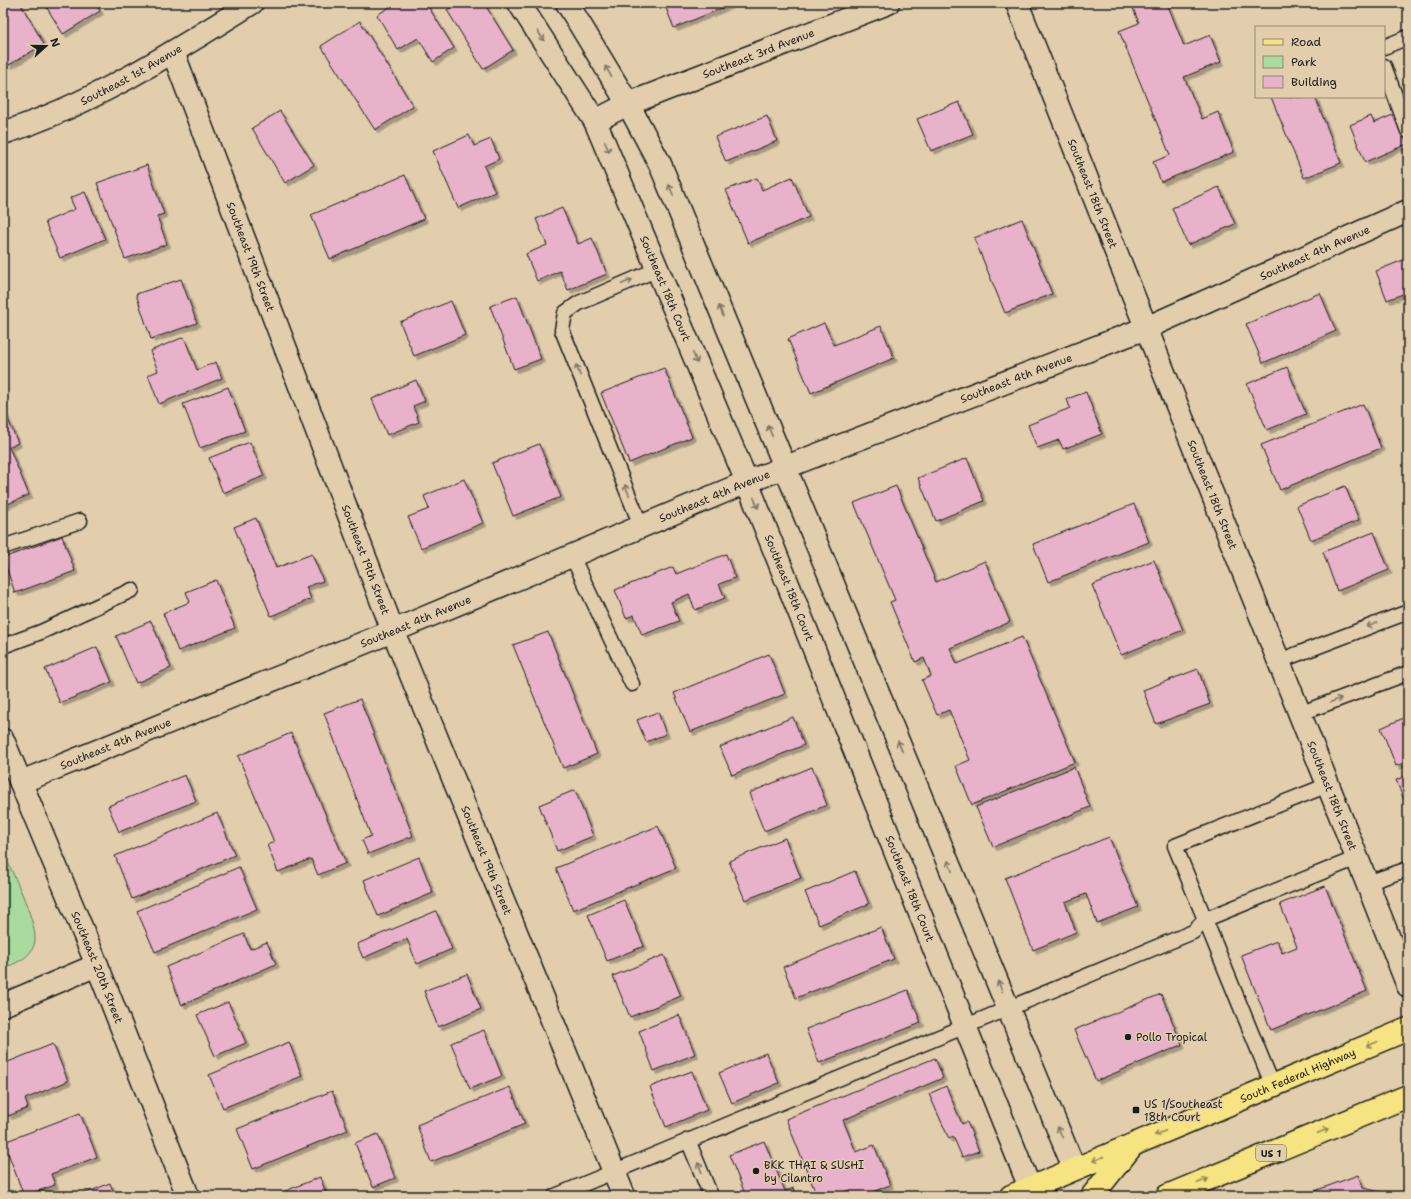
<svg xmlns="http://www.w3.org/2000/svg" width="1411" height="1199" font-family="'Shantell Sans',sans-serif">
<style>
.green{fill:#a8db9d;stroke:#627c5c}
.building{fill:#e8b2ca;stroke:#1c1c1c;filter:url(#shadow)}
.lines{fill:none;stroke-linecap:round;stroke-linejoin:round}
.lane-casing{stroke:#1c1c1c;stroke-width:17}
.street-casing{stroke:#1c1c1c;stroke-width:25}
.primary-casing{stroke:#1c1c1c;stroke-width:25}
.lane{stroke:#e2cead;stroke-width:14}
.street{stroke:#e2cead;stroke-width:22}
.primary{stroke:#f6e381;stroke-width:22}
.oneway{stroke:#7f7564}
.oneway2{stroke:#948954}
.poi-dot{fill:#1c1c1c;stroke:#e2cead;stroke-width:1.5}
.labels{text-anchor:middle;stroke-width:3;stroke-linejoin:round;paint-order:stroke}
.shield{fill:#e2cead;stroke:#575148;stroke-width:1}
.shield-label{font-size:10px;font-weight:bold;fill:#1c1c1c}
.street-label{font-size:11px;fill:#1c1c1c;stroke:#e2cead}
.poi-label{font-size:11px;fill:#1c1c1c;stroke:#e2cead;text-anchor:start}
</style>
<defs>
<filter id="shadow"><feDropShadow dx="3.5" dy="3.5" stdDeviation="0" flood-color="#0004"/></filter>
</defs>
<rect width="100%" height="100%" fill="#e2cead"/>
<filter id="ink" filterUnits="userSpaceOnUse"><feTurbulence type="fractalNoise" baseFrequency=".025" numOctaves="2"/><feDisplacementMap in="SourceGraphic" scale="8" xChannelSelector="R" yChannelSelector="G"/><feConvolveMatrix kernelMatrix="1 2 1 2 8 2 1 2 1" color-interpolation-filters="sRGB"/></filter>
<g filter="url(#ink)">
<path class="green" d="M3,852C11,870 41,928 34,945C30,958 15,964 3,968Z"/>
<path class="building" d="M3,3H20L44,44L9,65L3,55Z
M44,3H95L100,11L63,34Z
M396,3H426L454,48L433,62L418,38L398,50L377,15Z
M459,3H484L513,50L483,69L447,10Z
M664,3H734L674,28Z
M1131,3H1167L1184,46L1210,35L1221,62L1184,77L1202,119L1218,112L1234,152L1161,182L1153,162L1170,155L1119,31L1139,23Z
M360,21L413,106L375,130L321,46Z
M1271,97H1315L1341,163L1304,178Z
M959,102L973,134L931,151L917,119Z
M280,111L314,165L285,183L252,128Z
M1395,114L1407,144L1365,162L1350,125L1371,116L1374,123Z
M767,116L777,141L726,162L715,137Z
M469,135L474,146L491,139L499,159L484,166L495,192L458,208L433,151Z
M147,165L164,214L157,216L167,244L125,259L97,183Z
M405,175L424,219L330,259L311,215Z
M792,177L809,217L748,243L726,190L757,178L762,190Z
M1219,187L1235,224L1188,245L1172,208Z
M85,192L105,239L60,258L45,222L75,209L70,198Z
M562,208L578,244L592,238L607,274L568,290L560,271L537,281L526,254L547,245L536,219Z
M1022,219L1052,294L1005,313L974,238Z
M1408,258V292L1387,300L1376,271Z
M181,279L197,323L151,339L136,294Z
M1320,293L1336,331L1263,363L1246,324Z
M517,296L541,359L514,369L490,306Z
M451,301L465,335L414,356L400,322Z
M824,323L834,345L881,326L894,358L811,393L788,339Z
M184,337L197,370L216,362L222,378L159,404L148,375L158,371L150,351Z
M1287,367L1306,414L1267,430L1247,384Z
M664,368L692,437L629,463L601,393Z
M416,380L425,401L413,406L419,422L387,435L372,399Z
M228,387L245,431L200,448L183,404Z
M1086,392L1102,434L1063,449L1059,440L1037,448L1028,425L1070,408L1067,399Z
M1363,404L1381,448L1280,490L1261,445Z
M3,408L18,443L9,447L29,495L3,506Z
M250,442L264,476L223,493L209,458Z
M539,444L561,497L513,516L492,463Z
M967,458L984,501L936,521L918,478Z
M464,479L483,523L421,548L408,517L429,509L424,496Z
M896,486L936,582L985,561L1010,622L950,648L957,664L1022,637L1075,762L972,805L956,766L970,760L949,710L937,715L922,680L931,676L924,658L915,662L890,602L895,600L854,503Z
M1345,486L1359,520L1311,540L1297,506Z
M1134,504L1149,542L1048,582L1033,544Z
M256,518L276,568L312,554L323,581L306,587L311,599L271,616L234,527Z
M1374,532L1389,570L1337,591L1323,552Z
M62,536L75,571L15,593L3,558Z
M726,554L735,578L719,584L725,598L695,610L689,594L671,602L679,621L642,635L634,615L626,618L615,590L673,567L676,574Z
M1154,560L1183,630L1121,655L1092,585Z
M216,580L235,628L178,651L163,613L190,602L186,592Z
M151,621L171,668L136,683L116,636Z
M548,632L597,754L563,768L513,645Z
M97,647L112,682L60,703L45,669Z
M769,654L785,694L690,732L674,693Z
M1198,669L1210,704L1156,724L1143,690Z
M360,699L413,836L368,854L362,840L371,836L324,713Z
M658,712L666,734L646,742L637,720Z
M1408,716V761L1396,766L1381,728Z
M793,717L804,745L732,775L720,747Z
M291,733L346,863L318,875L311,859L278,872L267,845L274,842L238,756Z
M812,767L827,805L764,831L749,793Z
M1074,767L1090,807L993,847L976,807Z
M185,775L196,801L119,832L108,806Z
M1408,775V810L1396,780Z
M575,790L593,836L557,851L539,805Z
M217,813L235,855L132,899L115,856Z
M658,826L676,868L573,910L556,868Z
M1109,837L1138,907L1097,923L1086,894L1065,902L1076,932L1033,950L1005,878Z
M785,838L801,878L745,900L729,861Z
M419,857L433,893L378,916L364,880Z
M239,867L257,909L155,952L137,911Z
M855,871L869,904L819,925L805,892Z
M1325,886L1367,991L1271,1030L1241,955L1277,941L1282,953L1297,947L1280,904Z
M624,900L644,946L607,961L588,915Z
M436,911L452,949L417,964L407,939L363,958L357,944Z
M881,927L894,959L796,998L783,967Z
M244,934L250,949L267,942L276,964L182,1005L166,967Z
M664,955L681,996L630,1017L613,976Z
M467,974L481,1009L438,1027L424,991Z
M908,990L921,1023L819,1063L806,1029Z
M1161,994L1182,1045L1096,1081L1074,1030Z
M228,1002L246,1043L215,1056L197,1015Z
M679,1015L695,1054L654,1071L639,1031Z
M484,1030L502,1076L470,1089L451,1043Z
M289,1042L302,1076L223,1108L209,1075Z
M53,1044L68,1081L25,1099L28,1108L8,1116L3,1105V1064Z
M766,1053L779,1083L732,1103L719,1073Z
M935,1058L943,1078L843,1120L856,1152L874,1145L890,1185L862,1196H852L849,1190L835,1196H817L786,1119Z
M692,1071L707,1110L666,1127L650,1087Z
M946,1086L962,1124L967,1122L979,1151L962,1157L953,1136L949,1139L929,1094Z
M510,1087L525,1124L431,1162L417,1125Z
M332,1091L348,1130L253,1169L237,1129Z
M80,1113L97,1157L51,1174L55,1185L24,1196L4,1142Z
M378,1134L395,1178L373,1187L355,1143Z
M764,1141L785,1191L794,1188L797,1196H746L729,1155Z
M1358,1175L1363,1188L1381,1192L1383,1196H1301Z
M320,1177L327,1196H273Z
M110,1183L115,1196H79Z"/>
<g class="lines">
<g class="lane-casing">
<path id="lane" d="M1384,47L1408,37
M1384,66L1408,131
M641,526L562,330L565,313L579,303L658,269
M3,547L80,521
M572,556L632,684
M3,646L41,632L132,590
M1279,661L1408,612
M1299,714L1408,673
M1367,883L1408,869
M1273,1086L1175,846L1328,785
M688,1140L711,1196
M555,1196L1193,932L1206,919L1357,858"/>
</g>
<g class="street-casing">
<g id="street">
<path id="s1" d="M519,3L595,121L747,482L1030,1188"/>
<path d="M567,3L628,104L660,164L1074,1168"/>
<path id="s2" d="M1017,3L1408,986"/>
<path id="s3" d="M173,52L393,631L624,1196"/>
<path id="s4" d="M595,121L628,104L888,3"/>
<path id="s5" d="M3,133C93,104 172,53 252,3"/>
<path id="s6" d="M3,740L97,965L188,1196"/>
<path id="s7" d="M21,782L393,631L747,482L1146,328L1408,211"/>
<path d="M3,1005L97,965"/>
</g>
</g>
<g class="primary-casing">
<g id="primary">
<path id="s8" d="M1011,1196L1408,1029"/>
<path d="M1092,1196L1132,1146"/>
<path d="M1167,1196L1408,1096"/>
</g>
</g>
<use href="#lane" class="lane"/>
<use href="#street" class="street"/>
<use href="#primary" class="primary"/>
</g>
<defs><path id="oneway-shaft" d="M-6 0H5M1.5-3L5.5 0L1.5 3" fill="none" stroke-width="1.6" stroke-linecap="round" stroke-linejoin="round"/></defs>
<g class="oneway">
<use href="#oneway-shaft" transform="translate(541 36) rotate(57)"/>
<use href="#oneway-shaft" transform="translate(608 71) rotate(-121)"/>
<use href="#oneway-shaft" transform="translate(607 147) rotate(67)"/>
<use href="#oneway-shaft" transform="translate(671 190) rotate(-112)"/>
<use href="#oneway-shaft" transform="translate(627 282) rotate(-23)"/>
<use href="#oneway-shaft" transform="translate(721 311) rotate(-112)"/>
<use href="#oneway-shaft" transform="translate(695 358) rotate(67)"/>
<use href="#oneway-shaft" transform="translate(578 370) rotate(-112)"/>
<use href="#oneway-shaft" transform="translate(770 431) rotate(-112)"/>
<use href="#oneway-shaft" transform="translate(627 490) rotate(-112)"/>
<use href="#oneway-shaft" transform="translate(756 503) rotate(68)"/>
<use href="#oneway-shaft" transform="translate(1372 625) rotate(159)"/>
<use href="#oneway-shaft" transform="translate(1336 700) rotate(-21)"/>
<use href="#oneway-shaft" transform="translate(900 746) rotate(-112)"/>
<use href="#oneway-shaft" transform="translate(950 866) rotate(-112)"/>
<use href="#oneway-shaft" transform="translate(1000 986) rotate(-112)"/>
<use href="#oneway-shaft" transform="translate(1060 1132) rotate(-112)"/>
<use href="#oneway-shaft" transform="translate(700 1168) rotate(-112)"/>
</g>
<g class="oneway2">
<use href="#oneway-shaft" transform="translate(1372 1044) rotate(157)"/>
<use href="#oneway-shaft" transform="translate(1323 1131) rotate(-23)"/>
<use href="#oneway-shaft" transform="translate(1160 1133) rotate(157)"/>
<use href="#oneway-shaft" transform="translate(1098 1159) rotate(158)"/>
<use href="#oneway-shaft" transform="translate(1203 1181) rotate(-23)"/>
</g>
</g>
<g class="poi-dot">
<circle cx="1128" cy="1037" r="4"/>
<rect x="1132" y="1106" width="8" height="8" rx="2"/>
<circle cx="756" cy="1171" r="4"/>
</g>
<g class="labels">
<rect class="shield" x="1256" y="1145" width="30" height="16" rx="3"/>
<g class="shield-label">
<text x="1271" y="1157">US 1</text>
</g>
<g class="street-label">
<text dy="4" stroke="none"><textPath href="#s4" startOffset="177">Southeast 3rd Avenue</textPath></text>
<text dy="4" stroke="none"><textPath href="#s5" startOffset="141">Southeast 1st Avenue</textPath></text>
<text dy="4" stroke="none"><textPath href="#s2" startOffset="205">Southeast 18th Street</textPath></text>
<text dy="4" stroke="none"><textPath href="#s7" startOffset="1398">Southeast 4th Avenue</textPath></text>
<text dy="4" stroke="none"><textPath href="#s3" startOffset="219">Southeast 19th Street</textPath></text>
<text dy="4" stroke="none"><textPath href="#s1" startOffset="322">Southeast 18th Court</textPath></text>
<text dy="4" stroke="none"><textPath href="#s7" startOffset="1074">Southeast 4th Avenue</textPath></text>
<text dy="4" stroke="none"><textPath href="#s2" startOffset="529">Southeast 18th Street</textPath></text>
<text dy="4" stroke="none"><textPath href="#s7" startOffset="750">Southeast 4th Avenue</textPath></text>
<text dy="4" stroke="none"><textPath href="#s3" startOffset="543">Southeast 19th Street</textPath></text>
<text dy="4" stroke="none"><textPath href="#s1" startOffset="646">Southeast 18th Court</textPath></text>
<text dy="4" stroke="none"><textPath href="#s7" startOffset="426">Southeast 4th Avenue</textPath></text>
<text dy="4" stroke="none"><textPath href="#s7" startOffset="102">Southeast 4th Avenue</textPath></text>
<text dy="4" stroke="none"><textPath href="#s2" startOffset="853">Southeast 18th Street</textPath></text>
<text dy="4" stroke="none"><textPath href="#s3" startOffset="867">Southeast 19th Street</textPath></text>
<text dy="4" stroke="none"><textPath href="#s1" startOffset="970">Southeast 18th Court</textPath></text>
<text dy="4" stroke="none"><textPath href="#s6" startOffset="246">Southeast 20th Street</textPath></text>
<text dy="4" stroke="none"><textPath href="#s8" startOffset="311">South Federal Highway</textPath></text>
</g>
<g class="poi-label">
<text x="1136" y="1041">Pollo Tropical</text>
<text x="1144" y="1108">US 1/Southeast<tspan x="1144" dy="13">18th Court</tspan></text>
<text x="764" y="1169">BKK THAI &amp; SUSHI<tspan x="764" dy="13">by Cilantro</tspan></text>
</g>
</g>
<rect width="1411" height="1199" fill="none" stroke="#e2cead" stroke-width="16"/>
<rect x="8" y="8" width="1395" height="1183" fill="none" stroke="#1c1c1c" stroke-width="1.5" filter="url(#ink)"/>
<rect x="1255" y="26" width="130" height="72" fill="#e2cead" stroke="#938773"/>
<rect x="1263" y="39" width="20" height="6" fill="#f6e381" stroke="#938773"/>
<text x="1291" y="46" font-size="12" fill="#1c1c1c">Road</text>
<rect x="1263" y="56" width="20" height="12" fill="#a8db9d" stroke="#938773"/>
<text x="1291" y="66" font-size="12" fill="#1c1c1c">Park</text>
<rect x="1263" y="76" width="20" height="12" fill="#e8b2ca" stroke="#938773"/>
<text x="1291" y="86" font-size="12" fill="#1c1c1c">Building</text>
<g transform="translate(46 46) rotate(69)" stroke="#e2cead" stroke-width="3" paint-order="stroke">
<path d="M0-3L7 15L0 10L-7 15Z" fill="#1c1c1c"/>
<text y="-6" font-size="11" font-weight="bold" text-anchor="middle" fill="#1c1c1c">N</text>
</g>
</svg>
